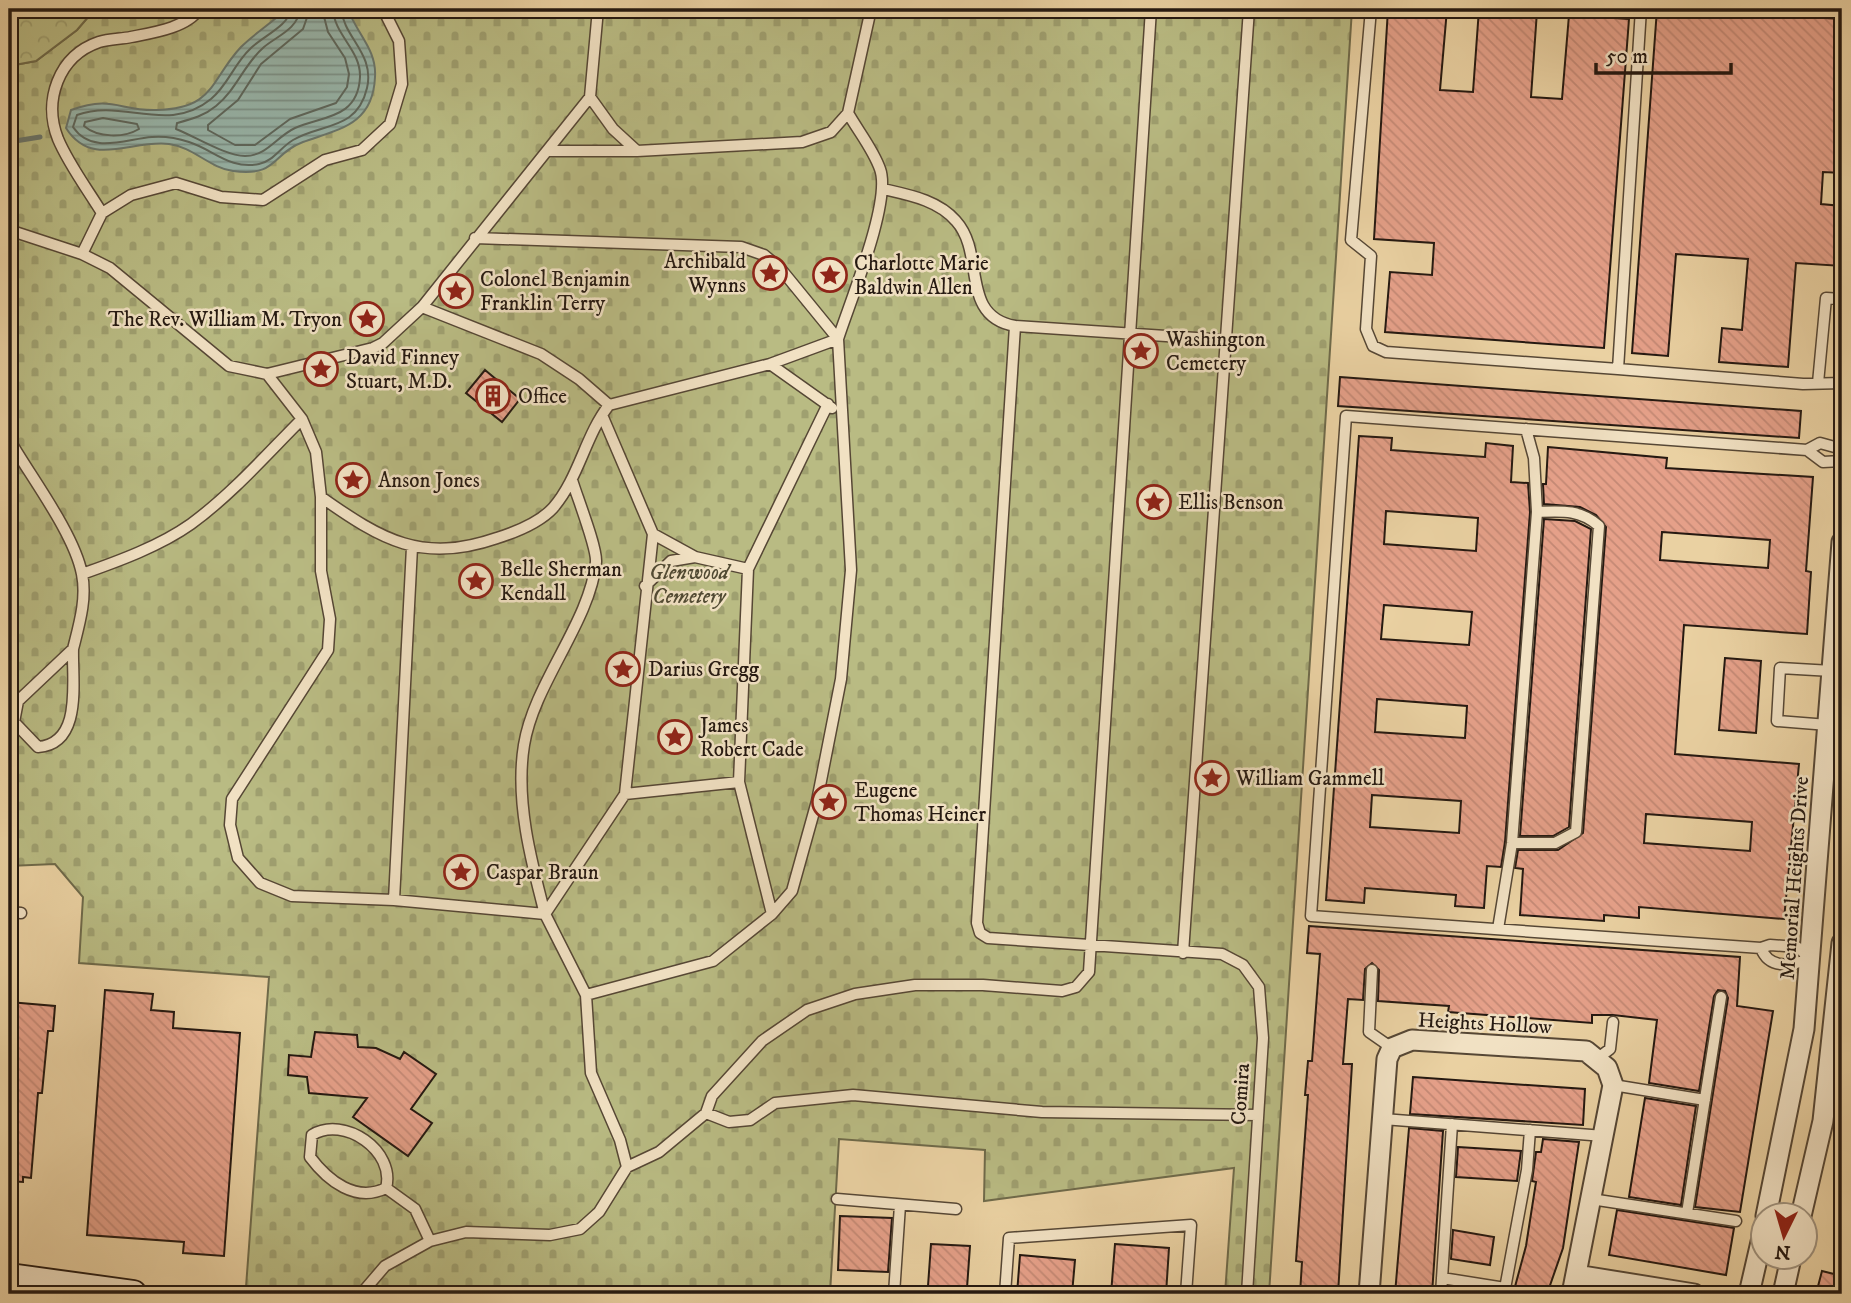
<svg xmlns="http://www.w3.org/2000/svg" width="1851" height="1303" font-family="'IM FELL DW Pica',serif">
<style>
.cemetery{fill:url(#cemetery-stones);stroke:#6f6a4a;stroke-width:2}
.park{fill:url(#park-crowns);stroke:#6f6a4a;stroke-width:2}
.water{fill:url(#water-rules);stroke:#6a776d;stroke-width:2}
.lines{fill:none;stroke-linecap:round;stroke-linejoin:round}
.shore{stroke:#5e685e;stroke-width:2}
.stream{stroke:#6a776d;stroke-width:5}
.building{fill:url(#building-back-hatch);stroke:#251911;stroke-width:2;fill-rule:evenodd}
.service-casing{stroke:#564735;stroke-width:13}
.minor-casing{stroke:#564735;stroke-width:23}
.secondary-casing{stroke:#251911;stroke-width:30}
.service{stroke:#f1e1c3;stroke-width:10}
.minor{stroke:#f1e1c3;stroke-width:19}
.secondary{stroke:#f1e1c3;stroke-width:26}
.labels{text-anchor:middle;stroke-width:5;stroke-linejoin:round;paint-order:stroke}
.poi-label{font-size:21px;fill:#251911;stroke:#f1e1c3;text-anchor:start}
.park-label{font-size:21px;font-style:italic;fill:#514a33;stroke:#f1e1c3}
.street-label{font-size:21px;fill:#251911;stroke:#f1e1c3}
</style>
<defs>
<pattern id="cemetery-stones" width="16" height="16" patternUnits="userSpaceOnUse" patternTransform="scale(1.75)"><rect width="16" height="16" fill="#b9bb83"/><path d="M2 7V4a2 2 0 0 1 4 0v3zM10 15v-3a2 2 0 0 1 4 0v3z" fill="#9fa070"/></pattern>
<pattern id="park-crowns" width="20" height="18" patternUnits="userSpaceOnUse" patternTransform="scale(1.75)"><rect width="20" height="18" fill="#b9bb83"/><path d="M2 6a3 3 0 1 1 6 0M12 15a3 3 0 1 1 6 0" fill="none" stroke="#9fa070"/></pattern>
<pattern id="water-rules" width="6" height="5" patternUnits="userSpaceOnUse" patternTransform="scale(1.75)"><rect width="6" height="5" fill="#98b6ab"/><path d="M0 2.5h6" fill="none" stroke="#7c938a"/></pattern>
<pattern id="building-back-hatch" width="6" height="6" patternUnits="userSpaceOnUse" patternTransform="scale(1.75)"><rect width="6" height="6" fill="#e5a089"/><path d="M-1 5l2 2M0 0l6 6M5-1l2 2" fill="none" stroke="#c48975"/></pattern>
</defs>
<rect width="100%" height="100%" fill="#ead1a2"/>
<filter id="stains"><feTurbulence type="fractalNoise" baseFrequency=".00286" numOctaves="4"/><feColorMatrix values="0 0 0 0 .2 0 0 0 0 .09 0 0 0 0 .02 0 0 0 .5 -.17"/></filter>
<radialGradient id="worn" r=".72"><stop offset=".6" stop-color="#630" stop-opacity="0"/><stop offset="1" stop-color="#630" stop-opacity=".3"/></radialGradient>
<path class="cemetery" d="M95,9H1352L1269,1294H1225L1234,1168L984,1201L985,1150L839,1139L830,1294H281L246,1287L269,977L79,963L83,897L55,864L9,866V66L36,61L77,30Z"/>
<path class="park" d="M9,9H95L77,30L36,61L9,66Z"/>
<path class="water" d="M286,9H348C356,33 377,49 375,77C373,125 339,129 303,142C271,154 278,177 233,171C210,168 193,147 169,144C132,139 92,169 66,128L71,110C113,95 119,111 156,110C215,109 210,80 241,47C255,33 272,23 286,9Z"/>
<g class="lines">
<path class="shore" d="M291,9C289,26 261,37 250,49C234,64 228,85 211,99C167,135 123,98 77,115L73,127C92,155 125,139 152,137C165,136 177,138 189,142C214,150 230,170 259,164C272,162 281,147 293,140C321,123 357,131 367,88C375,54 344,38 341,9
M300,9C298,29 277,36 264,47C244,64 237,89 216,106C204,116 192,119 177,123L176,129C196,137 226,156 245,156C267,156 276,137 295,128C322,116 358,119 360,77C361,50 334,35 333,9
M310,9L303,29L261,64L238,100L208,125V130L235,145H255L290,119L336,103L347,87L349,74L345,58L328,32L322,9
M103,118L137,124L139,129C124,138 98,138 84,126L85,122Z"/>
<path class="stream" d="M9,142L40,137"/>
</g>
<path class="building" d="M1388,9H1447L1440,90L1473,92L1479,9L1537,11L1531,97L1562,99L1569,15L1629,19L1604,348L1385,332L1390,272L1432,275L1434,243L1374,239Z
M1657,9L1747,12V9H1809L1808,17L1842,19V173L1823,172L1821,204L1842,206V266L1796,263L1788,367L1719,362L1722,328L1742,330L1748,259L1676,254L1668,356L1632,353Z
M485,370L520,399L502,422L466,393Z
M1340,377L1801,411L1799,438L1338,406Z
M1359,436L1392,438L1391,450L1485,457L1486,443L1513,446L1511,482L1528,483L1530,512L1505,842L1501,867L1487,866L1484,908L1455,906L1456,895L1365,888L1364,903L1326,900ZM1386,511L1478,518L1476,551L1384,544ZM1384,605L1472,612L1469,645L1381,639ZM1377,699L1467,706L1465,738L1375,732ZM1372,795L1461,801L1459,833L1370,827Z
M1548,447L1667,458L1666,468L1813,477L1806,571L1811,572L1807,634L1684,625L1675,754L1799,764L1784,919L1639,907V918L1604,915V921L1520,915L1523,869L1515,868L1518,850H1558L1583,833L1606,527L1596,515L1580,507L1544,504L1543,484H1546ZM1662,532L1770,540L1768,568L1660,560ZM1646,814L1752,822L1750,851L1644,843Z
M1544,519L1575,521L1591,529L1569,827L1553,836H1520Z
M1725,658L1761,661L1756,733L1719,730Z
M1309,926L1740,957L1737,1006L1773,1011L1740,1212L1695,1207L1728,998L1725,991L1718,990L1714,996L1699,1091L1649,1083L1657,1020L1613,1015H1592V1023L1448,1012L1449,1006L1378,1001L1379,970L1372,963L1365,969L1363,1000L1348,999L1343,1064H1352L1338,1294H1300L1302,1262L1296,1261L1308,1095H1305L1308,1061H1312L1320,954L1307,953Z
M105,990L153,994L151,1010L174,1012L173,1028L240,1033L224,1256L183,1253L184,1242L87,1235Z
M9,1002L55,1006L53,1031H48L42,1093H38L31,1178L23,1177V1182L9,1181Z
M315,1032L357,1035L358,1047L376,1048L400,1059L404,1052L436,1074L411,1109L432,1123L408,1156L353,1117L367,1098L309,1093L307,1077L288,1075L289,1055L311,1057Z
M1413,1077L1585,1089L1583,1125L1410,1114Z
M1645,1098L1696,1106L1681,1205L1629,1197Z
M1409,1128L1443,1131L1432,1294H1395Z
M1543,1139L1579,1142L1563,1248L1547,1294H1513L1526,1246L1536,1182L1532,1181L1536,1152H1541Z
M1458,1147L1521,1151L1517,1181L1456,1177Z
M1617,1210L1734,1228L1726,1275L1609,1255Z
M840,1216L892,1218L888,1272L838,1270Z
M1453,1230L1494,1237L1490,1265L1451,1259Z
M931,1244L970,1246L967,1288L928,1286Z
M1115,1244L1169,1248L1166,1294H1111Z
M1020,1255L1075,1260L1072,1294H1017Z
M1822,1271L1842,1276L1839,1294H1816Z"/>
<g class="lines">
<g class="service-casing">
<path id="service" d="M1371,9L1351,240L1371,256L1366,329L1373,346L1386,352L1618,369
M1641,9L1618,369L1803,384L1842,383
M590,97L613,129L637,151
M848,113L871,9
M883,189C909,195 938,200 956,221C986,254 959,316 1015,326
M102,213C88,190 69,165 58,139C43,101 58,56 99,42C109,39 121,39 131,37C151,33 187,28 199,9
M9,230L82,254L110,268L229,366L267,374L302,419L316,452L321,497V571L330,619L328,650L232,799L230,825L238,858L260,883L292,896L394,900L545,914L586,995L591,1073L620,1140L627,1167L599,1212L580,1229L550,1235L466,1232L430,1241L385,1266L361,1294
M475,238L741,247L764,255L780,268L838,339L851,570L841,679L817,801L792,891L772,914L713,961L586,995
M82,254L102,213L131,195L176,183L221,197L263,200L325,160L362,150L390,124L402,84L399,41L383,9
M422,307L541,354L579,379L609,405
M1226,340L1015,326L977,923L980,933L988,938L1222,954L1243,965L1259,987L1263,1038L1247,1294
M770,364L832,408
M267,374L373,348L383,343L422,307L590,97L598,9
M1818,383L1826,298L1842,299
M602,415L653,534L625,794
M1526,429L1534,458L1537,512
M9,439C30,476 74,533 82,574C87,599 79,625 73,649
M1842,449L1820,443L1807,450L1823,462L1842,461
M321,497C382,540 422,564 497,538C516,532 539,523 553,508C579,478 585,436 609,405L770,364L838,339C849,304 892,201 880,169C873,149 858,131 848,113L831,132L802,142L637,151H549
M653,534L695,557
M82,574C119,561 160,546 191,524C232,494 266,455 302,419
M645,586L671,561L695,557L748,569
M73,649C72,681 83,744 38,747L14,722L18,701Z
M1828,725L1777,721L1780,668L1832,671
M394,900L412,547
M9,912L21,913
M545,914C531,861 515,800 524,745C534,683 590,622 596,562C597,547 577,497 572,480
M545,914L625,794L739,782
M772,914L739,782L748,569L828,404
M1498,929L1512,843L1537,512C1561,511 1580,509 1599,526L1576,832L1555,843H1512
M1770,945L1797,947L1810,958C1793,966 1769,970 1761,948Z
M1761,948L1311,916L1346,416L1807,450
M1183,953L1249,9
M1372,970L1369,1032L1392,1048
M1598,1058L1610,1049L1613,1022
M1613,1085L1705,1100
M706,1113L729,1122L750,1120L775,1103L853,1095L1042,1112L1258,1115
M1383,1119L1604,1136
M627,1167L659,1152L706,1113L712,1096L762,1041L807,1010L855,994L915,985H983L1062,991L1076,987L1089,972L1151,9
M386,1188C356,1203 328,1181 310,1157L312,1135C344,1115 396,1151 386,1188L415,1209L430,1241
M837,1199L956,1209
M1591,1199L1736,1221
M1687,1213L1721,997
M1442,1278L1505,1288
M894,1294L900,1205
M1005,1294L1009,1238L1191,1225L1186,1294
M1441,1294L1452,1124
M1504,1294L1527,1170L1530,1130"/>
</g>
<g class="minor-casing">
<path id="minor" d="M1766,1216L1804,1029L1842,542
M1801,1216L1823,1121L1842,943
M1576,1275L1694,1294
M1369,1294L1387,1059L1392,1048L1412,1040L1586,1051L1607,1068L1613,1085L1572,1294
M1749,1294L1764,1229
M1783,1294L1791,1258"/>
</g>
<g class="secondary-casing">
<path id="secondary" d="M9,1277L133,1294"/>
</g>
<use href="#service" class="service"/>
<use href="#minor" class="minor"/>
<use href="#secondary" class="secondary"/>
</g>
<defs>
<g id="sight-ring" transform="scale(1.75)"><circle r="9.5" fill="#f1e1c3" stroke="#8f2418" stroke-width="1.5"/><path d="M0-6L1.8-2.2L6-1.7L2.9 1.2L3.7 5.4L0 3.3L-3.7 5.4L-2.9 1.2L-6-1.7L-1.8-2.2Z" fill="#8f2418"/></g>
<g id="building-ring" transform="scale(1.75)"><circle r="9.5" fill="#f1e1c3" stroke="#8f2418" stroke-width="1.5"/><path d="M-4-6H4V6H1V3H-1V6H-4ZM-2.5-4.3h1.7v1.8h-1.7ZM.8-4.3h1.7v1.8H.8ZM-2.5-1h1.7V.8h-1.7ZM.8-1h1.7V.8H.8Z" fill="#8f2418"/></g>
</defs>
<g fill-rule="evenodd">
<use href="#sight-ring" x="770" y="273"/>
<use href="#sight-ring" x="830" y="275"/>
<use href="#sight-ring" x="456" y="291"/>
<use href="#sight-ring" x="367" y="319"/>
<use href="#sight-ring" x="1141" y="351"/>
<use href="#sight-ring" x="321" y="369"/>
<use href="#building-ring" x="493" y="396"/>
<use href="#sight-ring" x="353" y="480"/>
<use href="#sight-ring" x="1154" y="502"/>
<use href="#sight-ring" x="476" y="581"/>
<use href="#sight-ring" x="623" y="669"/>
<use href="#sight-ring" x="675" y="737"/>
<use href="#sight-ring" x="1212" y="778"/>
<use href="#sight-ring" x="829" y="802"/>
<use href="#sight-ring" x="461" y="872"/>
</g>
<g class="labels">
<g class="poi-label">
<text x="746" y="268" text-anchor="end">Archibald<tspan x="746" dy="24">Wynns</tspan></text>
<text x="854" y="270">Charlotte Marie<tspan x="854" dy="24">Baldwin Allen</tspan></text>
<text x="480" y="286">Colonel Benjamin<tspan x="480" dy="24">Franklin Terry</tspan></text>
<text x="342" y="326" text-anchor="end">The Rev. William M. Tryon</text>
<text x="1166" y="346">Washington<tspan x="1166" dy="24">Cemetery</tspan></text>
<text x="346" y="364">David Finney<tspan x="346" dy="24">Stuart, M.D.</tspan></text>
<text x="518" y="403">Office</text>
<text x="378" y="487">Anson Jones</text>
<text x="1178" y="509">Ellis Benson</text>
<text x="500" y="576">Belle Sherman<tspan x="500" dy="24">Kendall</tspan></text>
<text x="648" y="676">Darius Gregg</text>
<text x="700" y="732">James<tspan x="700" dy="24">Robert Cade</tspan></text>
<text x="1236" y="785">William Gammell</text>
<text x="854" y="797">Eugene<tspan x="854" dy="24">Thomas Heiner</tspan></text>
<text x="486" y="879">Caspar Braun</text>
</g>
<g class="park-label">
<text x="689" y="579">Glenwood<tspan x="689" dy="24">Cemetery</tspan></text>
</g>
<g class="street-label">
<text transform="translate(1794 878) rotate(-86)" y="7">Memorial Heights Drive</text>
<text transform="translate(1485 1023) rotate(3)" y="7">Heights Hollow</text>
<text transform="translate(1240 1094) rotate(-86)" y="7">Comira</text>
</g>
</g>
<rect width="1851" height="1303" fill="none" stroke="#ead1a2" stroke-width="35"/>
<rect x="10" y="10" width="1830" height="1282" fill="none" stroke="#251911" stroke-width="3.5"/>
<rect x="18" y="18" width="1816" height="1268" fill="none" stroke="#251911" stroke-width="2"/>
<g transform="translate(1784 1236) rotate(185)"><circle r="33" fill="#f1e1c3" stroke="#9f917c" stroke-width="2"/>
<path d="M0-5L12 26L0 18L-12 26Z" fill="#8f2418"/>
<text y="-10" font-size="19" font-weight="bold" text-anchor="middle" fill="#251911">N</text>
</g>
<path d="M1596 63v10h135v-10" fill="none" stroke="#251911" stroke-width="3.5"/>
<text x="1606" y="63" font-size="21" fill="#251911" stroke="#f1e1c3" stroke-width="5" paint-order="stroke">50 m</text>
<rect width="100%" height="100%" filter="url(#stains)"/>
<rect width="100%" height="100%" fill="url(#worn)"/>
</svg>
